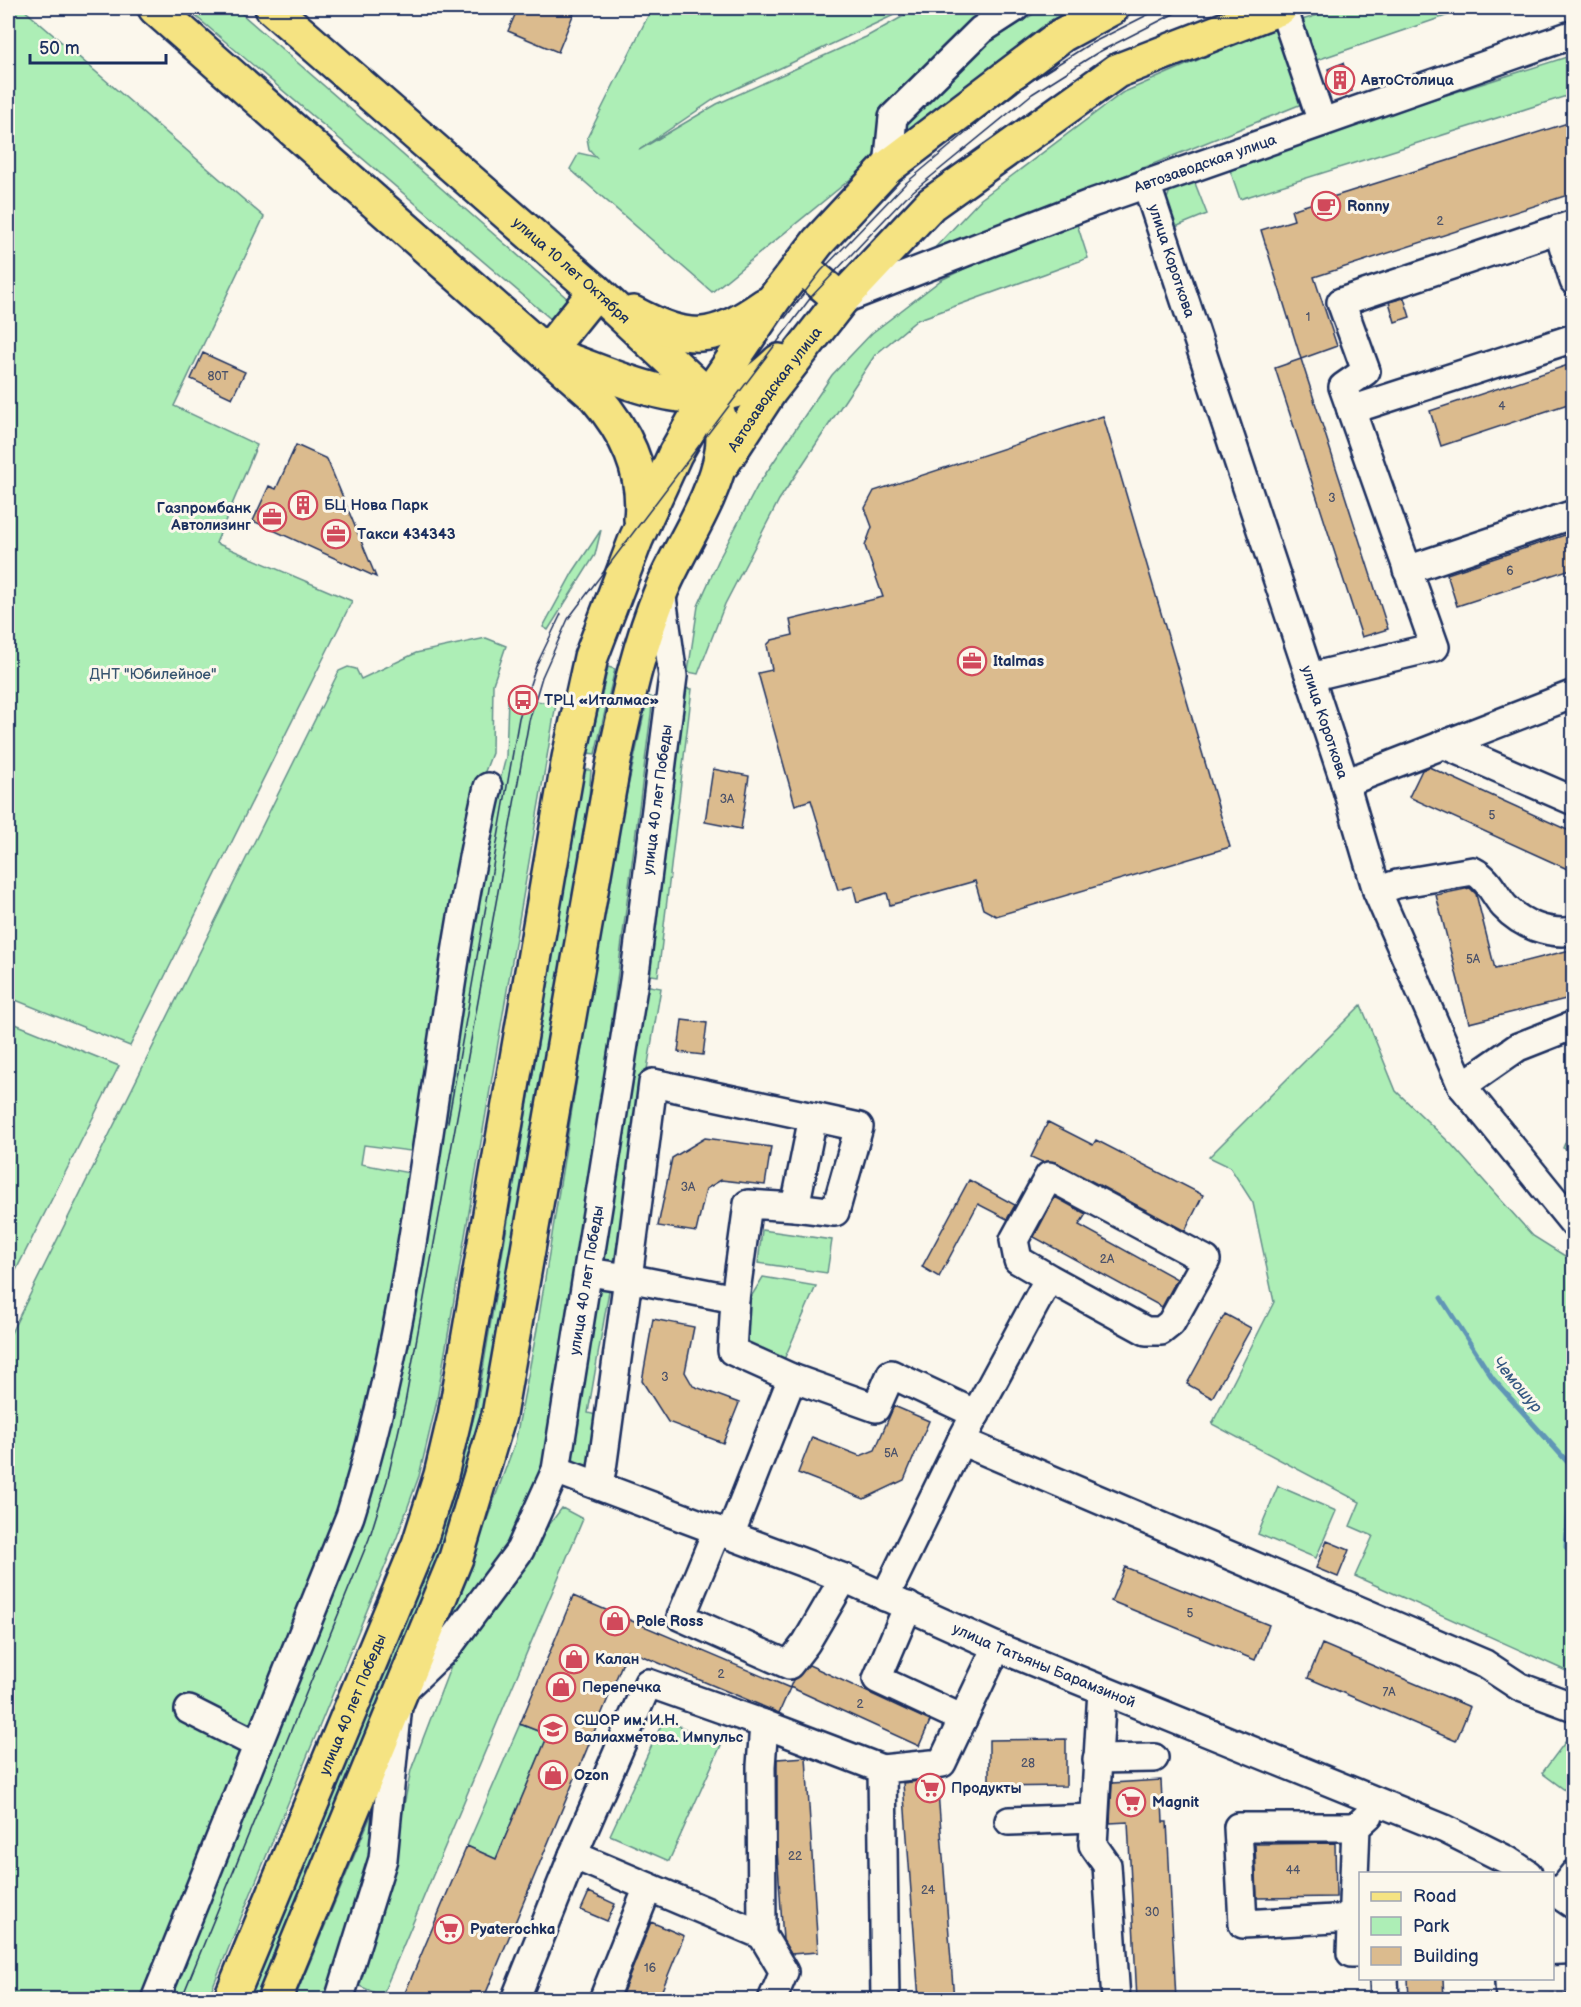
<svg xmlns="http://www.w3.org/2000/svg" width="1581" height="2007" font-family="'Balsamiq Sans',sans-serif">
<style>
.green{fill:#adeeb6;stroke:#648e8a;stroke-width:1.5}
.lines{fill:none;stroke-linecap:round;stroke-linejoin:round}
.stream{stroke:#6196b6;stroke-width:5}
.building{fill:#dbbb8e;stroke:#1b2f5e;stroke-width:1.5}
.minor-casing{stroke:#1b2f5e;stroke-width:32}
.major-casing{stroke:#1b2f5e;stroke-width:38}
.minor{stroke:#fbf7ec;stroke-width:27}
.major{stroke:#f5e382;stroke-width:33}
.tram{stroke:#1b2f5e;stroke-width:1.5}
.labels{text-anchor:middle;stroke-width:6;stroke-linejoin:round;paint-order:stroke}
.number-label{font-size:12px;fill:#4b526a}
.poi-label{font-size:15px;font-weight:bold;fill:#1b2f5e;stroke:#fbf7ec;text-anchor:start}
.street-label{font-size:15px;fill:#1b2f5e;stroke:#fbf7ec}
.park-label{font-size:15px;fill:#385570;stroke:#fbf7ec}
.water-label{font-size:16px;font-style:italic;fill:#385a83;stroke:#fbf7ec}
</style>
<rect width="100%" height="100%" fill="#fbf7ec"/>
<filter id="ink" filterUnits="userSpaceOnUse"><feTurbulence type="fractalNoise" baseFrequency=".0167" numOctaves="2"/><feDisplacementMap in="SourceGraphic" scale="12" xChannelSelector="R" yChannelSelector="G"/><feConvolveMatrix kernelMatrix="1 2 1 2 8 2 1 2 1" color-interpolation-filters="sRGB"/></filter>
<g filter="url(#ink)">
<path class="green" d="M8,8H22L264,217L174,406L257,445L216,543L352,601L130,1046L8,997Z
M186,8H235L569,300L565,314L552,320Z
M652,8H909L716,98L639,150L717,104L866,37L918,8H988L880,155L712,292L570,169L579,153L596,157L589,149L587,138Z
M1043,8H1086L901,142L903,119L981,47Z
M1340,8H1469L1317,60L1302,20Z
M1278,25L1304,103L928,255L981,199L1122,93Z
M1573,55V94L1240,199L1228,164Z
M1193,178L1207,214L1173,228L1165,204L1171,188Z
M1077,224L1088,258L917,320L875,355L779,500L725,604L698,674L688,672L698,606L720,557L758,485L832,375L872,333L941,280L991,256Z
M601,530L595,555L548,630L543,627L573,572Z
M486,638L506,646L493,684L492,753L481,782L418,1152L364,1145L361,1164L415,1174L381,1367L342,1514L144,1999H25L8,1992V1339L339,671L348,667L356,669L361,679L416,653Z
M608,667L615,669L595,754L588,753Z
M683,688L692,689L658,976L645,974Z
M648,696L653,698L579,1278L541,1479L497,1562L448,1625L515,1443L537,1329L611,864Z
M508,697L556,704L436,1405L419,1476L397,1537L211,1991L194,1996L192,1999L163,2000L360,1521L483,848L506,757Z
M584,770H591L589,798L487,1413L444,1556L258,1999L245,2000L433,1552L476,1410Z
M644,985L661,988L588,1413L600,1416L588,1471L575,1463L571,1453Z
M1361,1005L1396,1091L1452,1145L1533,1236L1573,1261V1674L1355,1576L1373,1536L1350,1526L1360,1502L1212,1424L1274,1302L1253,1203L1230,1167L1209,1157Z
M8,1021L119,1066L8,1286Z
M1573,1124V1153L1563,1148Z
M762,1230L832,1240L827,1273L758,1263Z
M763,1277L816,1286L782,1364L741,1345L749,1300Z
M1278,1486L1336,1511L1316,1558L1258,1534Z
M562,1508L583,1519L382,1996L355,1984L385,1901L411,1770L455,1655L509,1577Z
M664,1719L721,1745L669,1861L610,1835Z
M520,1724L548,1735L496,1859L467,1846Z
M1572,1733L1574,1734L1573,1796L1542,1773Z
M382,1789L371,1868L328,1999L294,2000Z"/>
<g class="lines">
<path class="stream" d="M1441,1298L1493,1379L1572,1467L1566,1547L1574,1555"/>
</g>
<path class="building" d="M518,8H576L558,52L508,31Z
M1343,63L1352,91L1336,96L1328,69Z
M1574,121V193L1314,277L1337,346L1301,359L1261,230L1294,220L1291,210Z
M1404,298L1410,317L1395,322L1389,302Z
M203,353L245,372L232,398L191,379Z
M1301,359L1388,629L1362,637L1275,368Z
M1574,363V402L1441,446L1430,411Z
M1103,416L1230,847L996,916L983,909L975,881L890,905L887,893L857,902L853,886L838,890L811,800L795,805L758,673L772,670L767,645L772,640L793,635L790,620L883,597L865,546L872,527L865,508L874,491Z
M296,445L327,459L376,577L253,521L269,486L276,489Z
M1574,532V568L1457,606L1447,574Z
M1429,767L1574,833V872L1409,797L1422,770Z
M713,769L749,776L741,829L705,822Z
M1470,888L1476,894L1495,969L1574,949V997L1469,1023L1436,895Z
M682,1020L707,1023L703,1055L678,1052Z
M1048,1122L1093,1145L1096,1140L1203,1195L1185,1231L1056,1162H1042L1031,1157Z
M705,1138L771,1147L765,1185L721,1180L706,1189L696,1232L658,1226L672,1158Z
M969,1180L1015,1205L1007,1219L978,1204L939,1277L922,1267Z
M1055,1197L1086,1214L1079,1225L1177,1279L1162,1307L1034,1237Z
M1225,1314L1251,1328L1212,1398L1187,1384Z
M653,1319L694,1327L685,1372L693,1386L739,1403L723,1443L668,1422L642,1381Z
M894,1406L929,1421L904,1480L864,1499L798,1473L812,1437L860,1456L875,1450Z
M1327,1541L1349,1550L1338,1577L1316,1568Z
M1125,1567L1269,1625L1255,1660L1111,1601Z
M573,1596L790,1688L779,1713L628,1650L483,2000H402L467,1846L496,1859L548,1735L520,1724Z
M1322,1644L1470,1707L1456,1741L1308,1678Z
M809,1665L930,1721L919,1746L790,1687L793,1680Z
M1066,1739V1786L989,1787V1740Z
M806,1757L818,1952L791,1954L783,1940L777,1849V1759Z
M937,1779L954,2000H919L903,1783Z
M1161,1780L1163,1822H1167L1176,2000H1137L1128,1822L1110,1823L1112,1783Z
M1335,1843L1336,1897L1257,1898L1255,1844Z
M589,1892L615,1904L607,1921L581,1910Z
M651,1922L684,1936L658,2000H620Z
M1408,1978H1443L1444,2000H1409Z"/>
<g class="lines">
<g class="minor-casing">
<g id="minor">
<path d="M1283,8L1322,122"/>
<path d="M888,167L893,117L981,30L1015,8"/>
<path id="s1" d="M1146,183L1345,783L1377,891L1462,1086L1574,1224"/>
<path d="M1558,229L1574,281"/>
<path id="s2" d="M842,300L1092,203L1574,34"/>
<path d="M1351,410L1574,338"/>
<path d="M1407,570L1574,514"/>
<path d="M1310,677L1435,647L1343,387L1366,371L1341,302L1574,224"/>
<path d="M1443,744L1574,801"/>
<path d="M1345,783L1574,694"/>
<path d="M1377,891L1397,884L1473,871C1489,879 1493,893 1504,906C1522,925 1548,935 1574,931"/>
<path d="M1462,1086L1518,1047L1574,1025"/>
<path d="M795,1207L835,1212L859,1127L813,1117"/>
<path d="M588,1272L628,1278L653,1083L813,1117L795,1207L748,1204L735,1299"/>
<path d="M792,1378L876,1408L891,1374L976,1414"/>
<path d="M961,1441L1485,1664L1520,1687L1574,1707"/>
<path id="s3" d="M556,1470L844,1578L997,1647L1445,1829L1507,1860L1528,1874"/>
<path d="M598,1485L602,1469L628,1278L735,1299L732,1351L792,1378L730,1535"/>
<path d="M717,1530L681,1617L789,1665L806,1643L844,1578"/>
<path d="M885,1597L961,1441L1049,1278L1146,1331H1161L1171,1323L1206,1260L1049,1176L1014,1240L1018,1260L1049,1278"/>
<path d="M908,1606L877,1679L963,1719"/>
<path d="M1102,1690L1093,1845L1107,1865L1116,2000"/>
<path d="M189,1710L258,1745"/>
<path d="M764,1724L882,1769"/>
<path d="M1097,1759L1154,1758"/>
<path d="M1009,1821L1094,1818"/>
<path d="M573,1855L762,1935"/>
<path d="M1552,1890L1574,1905"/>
<path d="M1558,1894L1574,1874"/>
<path d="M1352,1918L1243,1924L1238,1827H1356"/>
<path d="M1360,1953H1351L1356,1827L1369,1815"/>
<path d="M1384,1978L1385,2000"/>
<path d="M155,2000L350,1516C425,1279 432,1028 488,787"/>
<path id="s4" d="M339,2000L383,1859L399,1694L448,1647L520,1550L556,1470L634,981L673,676L661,590"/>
<path d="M515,2000L573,1855L648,1683L764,1724L761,1766L762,1935L784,1972L772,2000"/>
<path d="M603,2000L648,1887"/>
<path d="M885,2000L882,1769L942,1763L997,1647"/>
<path d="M1510,2000L1509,1982L1574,1979"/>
</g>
</g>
<g class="major-casing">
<g id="major">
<path d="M155,8L595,396C626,432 646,472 641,519"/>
<path id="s5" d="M272,8L596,291L708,396C721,413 725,430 722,451C715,498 680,546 662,589C638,646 626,706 613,766L499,1415L456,1558L274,2000"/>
<path d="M800,265L841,300"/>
<path d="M633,313C690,343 712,342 765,305"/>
<path d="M546,353L596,291"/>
<path d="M562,358C615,376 686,413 742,388C757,382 768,371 779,361"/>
<path id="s6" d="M723,463L770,391L841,300L931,204L1117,71L1280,8"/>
<path id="s7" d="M230,2000L419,1544L441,1475L455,1416L569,758L591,657L636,539L675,454L708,396L774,299L818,242L888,167L1062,35L1112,8"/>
</g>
</g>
<use href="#minor" class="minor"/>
<use href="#major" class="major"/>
<path class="tram" d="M785,318L821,271L906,183L1017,90L1088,45L1161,8
M448,1122L519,718L536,666L561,614
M181,2000L369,1539L387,1481L405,1403L529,721L542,677L568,619L812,296L906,197L1032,94L1097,53L1185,8"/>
</g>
</g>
<defs>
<g id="building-ring" transform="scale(1.5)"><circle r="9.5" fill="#fbf7ec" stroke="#d1495b" stroke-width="1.5"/><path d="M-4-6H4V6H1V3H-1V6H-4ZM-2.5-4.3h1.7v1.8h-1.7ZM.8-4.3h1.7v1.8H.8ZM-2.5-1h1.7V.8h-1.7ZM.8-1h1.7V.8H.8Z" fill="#d1495b"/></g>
<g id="cafe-ring" transform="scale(1.5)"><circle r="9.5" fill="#fbf7ec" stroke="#d1495b" stroke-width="1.5"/><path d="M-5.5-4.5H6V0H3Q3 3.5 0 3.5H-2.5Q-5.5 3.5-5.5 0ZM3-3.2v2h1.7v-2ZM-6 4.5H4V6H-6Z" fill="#d1495b"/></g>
<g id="office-ring" transform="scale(1.5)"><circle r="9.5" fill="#fbf7ec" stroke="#d1495b" stroke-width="1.5"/><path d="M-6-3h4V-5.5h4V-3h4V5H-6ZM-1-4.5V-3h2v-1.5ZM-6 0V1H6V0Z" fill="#d1495b"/></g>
<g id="bus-ring" transform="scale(1.5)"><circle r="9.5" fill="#fbf7ec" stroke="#d1495b" stroke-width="1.5"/><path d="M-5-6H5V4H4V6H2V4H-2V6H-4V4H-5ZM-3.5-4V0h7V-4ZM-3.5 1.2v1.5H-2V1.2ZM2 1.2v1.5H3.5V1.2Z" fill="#d1495b"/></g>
<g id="shop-ring" transform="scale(1.5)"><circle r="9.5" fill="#fbf7ec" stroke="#d1495b" stroke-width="1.5"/><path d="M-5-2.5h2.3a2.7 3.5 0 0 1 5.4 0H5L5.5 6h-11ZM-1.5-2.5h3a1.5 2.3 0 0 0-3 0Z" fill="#d1495b"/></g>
<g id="school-ring" transform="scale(1.5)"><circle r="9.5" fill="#fbf7ec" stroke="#d1495b" stroke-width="1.5"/><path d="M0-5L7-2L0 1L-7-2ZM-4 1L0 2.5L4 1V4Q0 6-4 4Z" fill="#d1495b"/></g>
<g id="supermarket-ring" transform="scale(1.5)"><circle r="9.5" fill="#fbf7ec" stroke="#d1495b" stroke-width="1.5"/><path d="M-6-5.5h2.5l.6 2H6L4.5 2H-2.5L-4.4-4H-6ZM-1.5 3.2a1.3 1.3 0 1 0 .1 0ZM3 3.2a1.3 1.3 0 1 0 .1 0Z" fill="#d1495b"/></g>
</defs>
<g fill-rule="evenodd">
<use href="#building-ring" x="1340" y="80"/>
<use href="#cafe-ring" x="1326" y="206"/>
<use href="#building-ring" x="303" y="505"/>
<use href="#office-ring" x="272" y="517"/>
<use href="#office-ring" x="336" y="534"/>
<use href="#office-ring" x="972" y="661"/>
<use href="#bus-ring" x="523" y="700"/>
<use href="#shop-ring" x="615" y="1621"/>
<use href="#shop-ring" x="574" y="1659"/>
<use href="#shop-ring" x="561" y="1687"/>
<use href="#school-ring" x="553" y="1729"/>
<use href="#shop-ring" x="553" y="1775"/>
<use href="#supermarket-ring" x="930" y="1788"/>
<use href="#supermarket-ring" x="1131" y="1802"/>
<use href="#supermarket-ring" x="449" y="1929"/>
</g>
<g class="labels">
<g class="number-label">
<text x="1440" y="225">2</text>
<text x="1308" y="321">1</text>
<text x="218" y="380">80Т</text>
<text x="1502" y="410">4</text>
<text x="1332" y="502">3</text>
<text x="1510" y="575">6</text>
<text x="727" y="803">3А</text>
<text x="1492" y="819">5</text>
<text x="1473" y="963">5А</text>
<text x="688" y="1191">3А</text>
<text x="1107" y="1263">2А</text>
<text x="665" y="1381">3</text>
<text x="891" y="1457">5А</text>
<text x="1190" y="1617">5</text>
<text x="721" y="1678">2</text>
<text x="1389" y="1696">7А</text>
<text x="860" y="1708">2</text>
<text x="1028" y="1767">28</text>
<text x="795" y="1860">22</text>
<text x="1293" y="1874">44</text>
<text x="928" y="1894">24</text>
<text x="1152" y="1916">30</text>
<text x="650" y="1972">16</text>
</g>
<g class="poi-label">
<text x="1361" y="85">АвтоСтолица</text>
<text x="1347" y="211">Ronny</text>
<text x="324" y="510">БЦ Нова Парк</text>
<text x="251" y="513" text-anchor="end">Газпромбанк<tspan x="251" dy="17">Автолизинг</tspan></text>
<text x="357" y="539">Такси 434343</text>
<text x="993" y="666">Italmas</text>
<text x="544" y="705">ТРЦ «Италмас»</text>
<text x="636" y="1626">Pole Ross</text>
<text x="595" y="1664">Калан</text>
<text x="582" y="1692">Перепечка</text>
<text x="574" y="1725">СШОР им. И.Н.<tspan x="574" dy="17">Валиахметова. Импульс</tspan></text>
<text x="574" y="1780">Ozon</text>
<text x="951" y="1793">Продукты</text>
<text x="1152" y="1807">Magnit</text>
<text x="470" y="1934">Pyaterochka</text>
</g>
<g class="street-label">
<text dy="5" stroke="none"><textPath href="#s2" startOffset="388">Автозаводская улица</textPath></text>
<text dy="5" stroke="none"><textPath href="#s1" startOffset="82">улица Короткова</textPath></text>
<text dy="5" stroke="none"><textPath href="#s5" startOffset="398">улица 10 лет Октября</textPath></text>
<text dy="5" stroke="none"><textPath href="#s6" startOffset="90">Автозаводская улица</textPath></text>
<text dy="5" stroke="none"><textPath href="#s1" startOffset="568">улица Короткова</textPath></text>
<text dy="5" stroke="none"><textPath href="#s4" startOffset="1268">улица 40 лет Победы</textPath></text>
<text dy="5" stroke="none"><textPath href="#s4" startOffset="782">улица 40 лет Победы</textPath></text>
<text dy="5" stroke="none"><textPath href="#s3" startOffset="526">улица Татьяны Барамзиной</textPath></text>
<text dy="5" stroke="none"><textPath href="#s7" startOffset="320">улица 40 лет Победы</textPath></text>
</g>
<g class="park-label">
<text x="153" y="679">ДНТ "Юбилейное"</text>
</g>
<g class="water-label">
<text transform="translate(1518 1384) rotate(50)" y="6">Чемошур</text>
</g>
</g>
<rect width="1581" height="2007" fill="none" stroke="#fbf7ec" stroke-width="30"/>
<rect x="15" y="15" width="1551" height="1977" fill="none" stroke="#1b2f5e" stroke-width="2" filter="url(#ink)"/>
<rect x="1359" y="1872" width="195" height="108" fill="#fbf7ec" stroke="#a1a7b3" stroke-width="1.5"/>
<rect x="1371" y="1892" width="30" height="9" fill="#f5e382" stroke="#a1a7b3" stroke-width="1.5"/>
<text x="1413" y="1902" font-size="18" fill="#1b2f5e">Road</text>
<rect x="1371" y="1917" width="30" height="18" fill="#adeeb6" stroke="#a1a7b3" stroke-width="1.5"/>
<text x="1413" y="1932" font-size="18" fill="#1b2f5e">Park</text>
<rect x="1371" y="1947" width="30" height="18" fill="#dbbb8e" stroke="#a1a7b3" stroke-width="1.5"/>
<text x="1413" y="1962" font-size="18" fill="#1b2f5e">Building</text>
<path d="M30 54v9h136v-9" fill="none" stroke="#1b2f5e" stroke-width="3"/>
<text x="39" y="54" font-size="18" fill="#1b2f5e" stroke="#fbf7ec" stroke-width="4.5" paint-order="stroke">50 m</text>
</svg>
